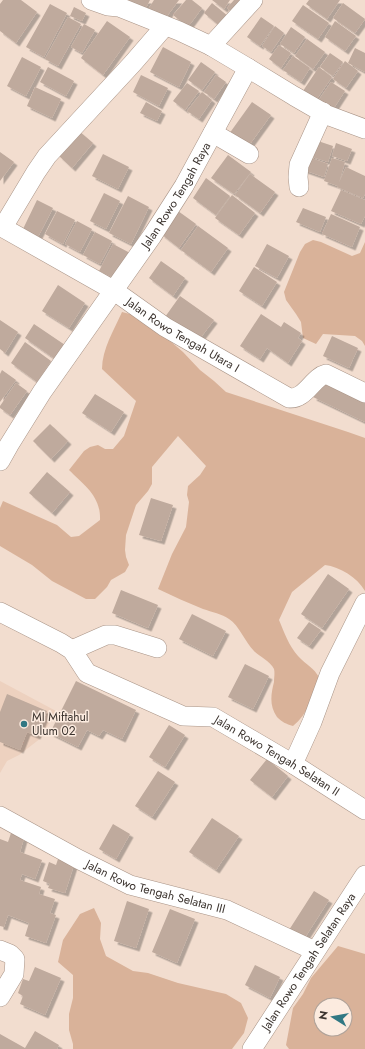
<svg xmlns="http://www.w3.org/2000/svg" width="365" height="1049" font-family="Jost,sans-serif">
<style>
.built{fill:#edd1bf}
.green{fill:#d9b299;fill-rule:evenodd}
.building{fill:#bfaa9d;filter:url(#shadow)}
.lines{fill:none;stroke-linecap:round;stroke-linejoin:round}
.minor-casing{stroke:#a99487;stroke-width:20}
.minor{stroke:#fff;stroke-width:19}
.poi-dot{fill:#317883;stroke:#fcebdf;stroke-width:1.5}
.labels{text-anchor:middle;stroke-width:3;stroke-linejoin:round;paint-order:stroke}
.street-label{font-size:12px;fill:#3c342f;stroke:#fcebdf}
.poi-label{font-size:12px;fill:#3c342f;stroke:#fcebdf;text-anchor:start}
</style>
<defs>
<filter id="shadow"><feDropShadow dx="3.5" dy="3.5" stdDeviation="0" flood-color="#0004"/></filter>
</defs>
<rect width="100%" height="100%" fill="#f2ddcf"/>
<path class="built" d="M0,681L56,711L41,738L19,755L7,761L0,773Z"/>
<path class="green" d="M313,240L321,242L352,256L360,253L365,242V346L362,341L355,336L323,334L316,344L303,338L301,322L296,314L286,300L284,292L300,252L305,244Z
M122,312L142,317L183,352L200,370L214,381L226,392L348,432L365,438V591C357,577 340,567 325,565L292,592L279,620C284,632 289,646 298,656C307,666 313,666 320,679C313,696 308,714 293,726C286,724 282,722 277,717C269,706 271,694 274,682C274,678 275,673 274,669C271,662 259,656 254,651C245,642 239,625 229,619C222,614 212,612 203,609C188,603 173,596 158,589L172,554L186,527L189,502L187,495L188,486L200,475L206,466L178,436L152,467V484L148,491L136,505L126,535L125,550L126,557L129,565L125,572L111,580L107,587L95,599H86L52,581L32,565L0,546V508L3,501L57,525L71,537L79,536L100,520C101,496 84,485 69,470L84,451L90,447L98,445L105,449H113L124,436L136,401L102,369C102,349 114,330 122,312Z
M94,908L101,923L100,939L106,956L133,971L148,973L178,983L226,994L241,1003L248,1018L244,1033L232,1049H73V1044L69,1030V1014L73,998V975L58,962L63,940L80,914Z
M338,946L365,954V1049H289L286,1045L293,1008L303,994L311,978ZM321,1005H345V1029H321Z"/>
<path class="building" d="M3,0H21L37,12L16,43L0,31V4Z
M126,0H150L145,10Z
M154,0H179L164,20L149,8Z
M186,0H192L202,8L188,27L173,15Z
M212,0H230L224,9Z
M234,0H241L235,16L227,8Z
M309,0H340L327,19L306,4Z
M212,3L229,17L221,27L204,13Z
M343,3L365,19L355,33L333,18Z
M50,4L67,13L44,57L26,47Z
M303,5L329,23L318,39L292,21Z
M74,7L86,13L82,21L70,16Z
M68,17L81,24L58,66L45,59Z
M261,17L274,26L260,46L247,37Z
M107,21L130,37L103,75L81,58Z
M335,21L356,36L345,51L325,37Z
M84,24L95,30L82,53L71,47Z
M275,26L284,33L271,52L262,46Z
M291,27L305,37L294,53L280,44Z
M307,39L325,52L313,69L295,56Z
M279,45L291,53L281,68L269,59Z
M163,47L191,62L179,87L150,72Z
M355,48L365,53V72L348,63Z
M330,53L343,62L333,76L320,67Z
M293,56L310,68L301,82L283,70Z
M22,57L41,67L26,96L7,86Z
M345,61L358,71L346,88L333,79Z
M201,62L215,72L202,90L188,80Z
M48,67L74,81L66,96L40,82Z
M319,67L332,77L314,103L301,94Z
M141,75L168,88L159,106L133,92Z
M216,75L226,82L214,99L204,92Z
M331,82L345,91L330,114L316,104Z
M187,83L199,91L185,110L173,101Z
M35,87L61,99L52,118L27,106Z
M202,92L212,100L199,119L187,111Z
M146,102L162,111L157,121L140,113Z
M252,102L271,115L247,148L229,134Z
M79,131L93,143L72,168L59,156Z
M312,139L333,146L328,162L306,155Z
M336,143L352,149L347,161L332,156Z
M0,152L14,162L0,181Z
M103,154L129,167L118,189L92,176Z
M228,155L251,172L234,194L211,178Z
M306,156L328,164L324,177L301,169Z
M332,158L345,162L338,186L324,181Z
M346,167L365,176V194L363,198L337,187Z
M250,174L275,192L260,213L235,195Z
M206,178L230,196L216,215L193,198Z
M341,190L365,200V216L361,224L331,211Z
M104,193L120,201L106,229L90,221Z
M232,195L255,213L239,235L215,218Z
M128,196L149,207L131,244L109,233Z
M37,200L53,208L38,237L23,229Z
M303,208L326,217L320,232L296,222Z
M57,211L75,220L63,244L45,234Z
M178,211L196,224L179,248L161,234Z
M331,214L360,227L352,247L322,234Z
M77,221L92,229L80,252L65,244Z
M198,226L228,248L211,272L181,250Z
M95,232L112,241L100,264L83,255Z
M113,244L132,254L118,280L99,271Z
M267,244L289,256L277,278L255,266Z
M161,261L185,278L173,296L149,278Z
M254,267L277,282L262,306L239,291Z
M58,285L85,303L69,328L42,311Z
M180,296L214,320L198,341L165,317Z
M261,314L281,327L284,322L301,333L298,338L302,341L288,363L267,348L260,359L240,346Z
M0,320L18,332L5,353L0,349Z
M34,324L65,345L55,359L25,338Z
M332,336L358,348L349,368L323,356Z
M25,342L51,361L37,382L11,363Z
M2,370L16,380L0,402V374Z
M323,377L365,398V422L313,397Z
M16,383L27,391L10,415L0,408V406Z
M95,394L124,412L111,432L82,413Z
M50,424L68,441L51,459L33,441Z
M47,472L70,492L52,513L29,493Z
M151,498L173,505L161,541L139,535Z
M328,574L349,589L322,628L301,614Z
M121,590L158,605L148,628L112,613Z
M192,614L226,631L213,656L179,639Z
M309,622L321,630L309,646L297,638Z
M245,664L269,676L253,709L228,697Z
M76,681L136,710L122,739L103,730L99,736L87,730L78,747L50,733Z
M7,694L47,711L37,736L27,732L20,750L0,742V712Z
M169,725L185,735L165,767L149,757Z
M267,759L288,776L272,797L250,780Z
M158,771L175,782L152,817L135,806Z
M212,818L239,836L216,870L189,852Z
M113,824L130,834L116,859L99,849Z
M11,833L24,838L20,852L42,860L35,879L22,874L20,880L41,887L39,894L55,899L50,913L56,915L46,943L25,936L29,923L8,915L4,927L0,926V839L8,842Z
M58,859L74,865L65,893L48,888L50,884L43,881L49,862L56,865Z
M314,891L329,900L304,939L289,930Z
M127,901L149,909L136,948L114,941Z
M170,909L195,919L177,963L152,952Z
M255,965L280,977L270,998L245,985Z
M35,967L61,978L45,1015L20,1004L23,996L18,993L23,979L29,981Z
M35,1031L59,1045L57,1049H0V1034L25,1048Z"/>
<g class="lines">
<g class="minor-casing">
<g id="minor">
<path d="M91,0L108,6L119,7L179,31L211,46L248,68L294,96L327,115L365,129"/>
<path d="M211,46L253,0"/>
<path d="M213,133L249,154"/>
<path d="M299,187L298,177L299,165L323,112"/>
<path id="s1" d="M0,226L113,290L165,327L289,398C305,400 313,377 326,374L365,393"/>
<path d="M3,227L36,172L47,156L133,63L165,26"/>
<path id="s2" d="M0,461L9,445L42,392L152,236L184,186L248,68"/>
<path id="s3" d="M0,612L61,643L72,650L87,673L183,716L213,717L293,764L365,810"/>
<path d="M72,650L106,635H115L157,648"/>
<path d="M293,764L312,722L330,673L365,603"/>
<path id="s4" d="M0,816L78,859L130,885L227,910L315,951"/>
<path d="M0,950L10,954L15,959L14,974L0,997"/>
<path id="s5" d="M252,1049L365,875"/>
</g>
</g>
<use href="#minor" class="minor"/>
</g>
<circle class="poi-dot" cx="24" cy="724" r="4"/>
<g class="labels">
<g class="street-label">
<text dy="4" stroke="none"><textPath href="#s2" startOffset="319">Jalan Rowo Tengah Raya</textPath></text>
<text dy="4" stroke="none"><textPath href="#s1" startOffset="213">Jalan Rowo Tengah Utara I</textPath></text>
<text dy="4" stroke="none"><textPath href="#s3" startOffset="319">Jalan Rowo Tengah Selatan II</textPath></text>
<text dy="4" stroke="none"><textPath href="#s4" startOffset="172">Jalan Rowo Tengah Selatan III</textPath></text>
<text dy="4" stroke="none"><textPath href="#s5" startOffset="104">Jalan Rowo Tengah Selatan Raya</textPath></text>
</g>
<g class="poi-label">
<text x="32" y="721">MI Miftahul<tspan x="32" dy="14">Ulum 02</tspan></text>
</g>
</g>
<g transform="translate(333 1017) rotate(281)"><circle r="19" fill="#fcebdf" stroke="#afa299"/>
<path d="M0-3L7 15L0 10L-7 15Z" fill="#317883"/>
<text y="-6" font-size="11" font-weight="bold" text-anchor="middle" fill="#3c342f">N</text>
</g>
</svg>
